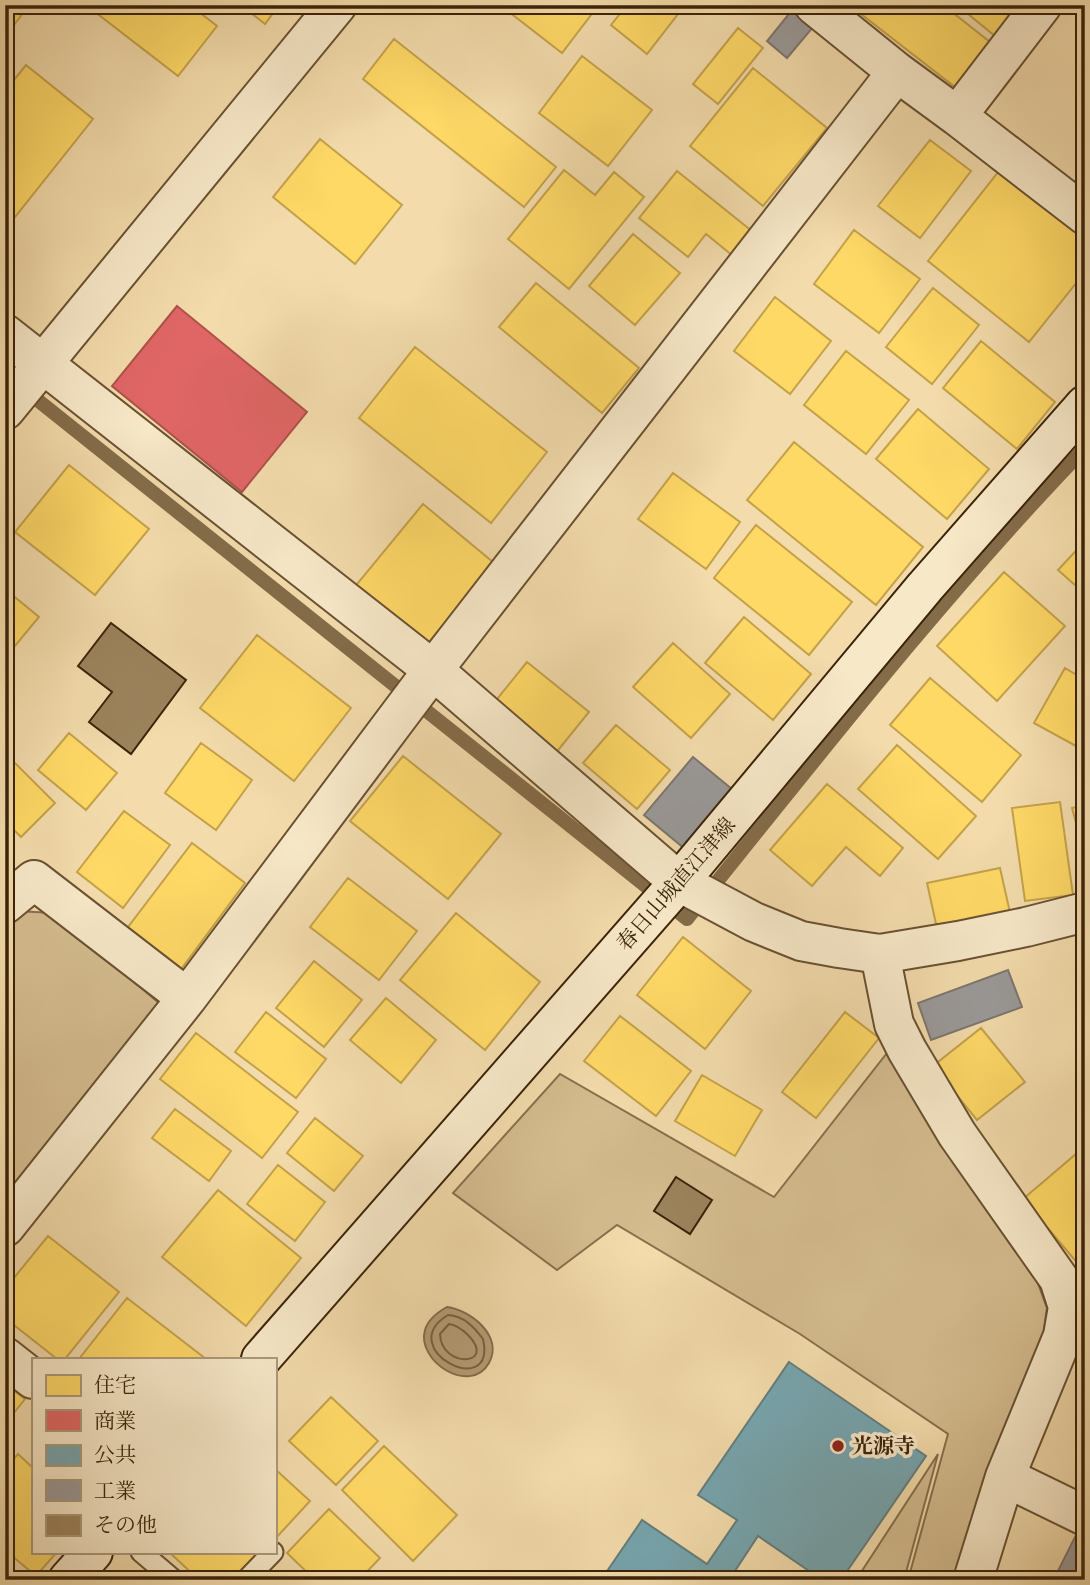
<svg xmlns="http://www.w3.org/2000/svg" width="1090" height="1585" font-family="Cardo,'Noto Serif JP',serif">
<style>
.green{fill:#d4bc8f;stroke:#88704c;stroke-width:2}
.water{fill:#b49c74;stroke:#846c49;stroke-width:2}
.homes{fill:#ffd966;stroke:#c4a24a;stroke-width:2}
.shops{fill:#e06666;stroke:#ae524a;stroke-width:2}
.public{fill:#76a5af;stroke:#647e7d;stroke-width:2}
.industry{fill:#999;stroke:#7d766e;stroke-width:2}
.lines{fill:none;stroke-linecap:round;stroke-linejoin:round}
.shore{stroke:#78603e;stroke-width:2}
.stream{stroke:#846c49;stroke-width:14}
.building{fill:#9b835d;stroke:#3b2309;stroke-width:2}
.service-casing{stroke:#695132;stroke-width:23}
.minor-casing{stroke:#695132;stroke-width:42}
.tertiary-casing{stroke:#695132;stroke-width:42}
.secondary-casing{stroke:#3b2309;stroke-width:42}
.service{stroke:#f7e8c8;stroke-width:19}
.minor{stroke:#f7e8c8;stroke-width:38}
.tertiary{stroke:#f7e8c8;stroke-width:38}
.secondary{stroke:#f7e8c8;stroke-width:38}
.poi-dot{fill:#8f2418;stroke:#f7e8c8;stroke-width:2.5}
.labels{text-anchor:middle;stroke-width:7;stroke-linejoin:round;paint-order:stroke}
.street-label{font-size:21px;fill:#3b2309;stroke:#f7e8c8}
.poi-label{font-size:21px;font-weight:bold;fill:#3b2309;stroke:#f7e8c8;text-anchor:start}
</style>
<rect width="100%" height="100%" fill="#f3dbab"/>
<filter id="stains"><feTurbulence type="fractalNoise" baseFrequency=".00286" numOctaves="4"/><feColorMatrix values="0 0 0 0 .2 0 0 0 0 .09 0 0 0 0 .02 0 0 0 .5 -.17"/></filter>
<radialGradient id="worn" r=".72"><stop offset=".6" stop-color="#630" stop-opacity="0"/><stop offset="1" stop-color="#630" stop-opacity=".3"/></radialGradient>
<path class="green" d="M17,911L53,913L159,1003L5,1198V922Z
M887,1053L1036,1278L1047,1308L1043,1336L958,1580H908L948,1434L800,1334L617,1225L557,1270L453,1193L560,1074L774,1197Z
M938,1454L904,1580H856Z"/>
<path class="water" d="M447,1307C470,1310 504,1336 489,1363C470,1396 416,1361 425,1330C428,1319 438,1312 447,1307Z"/>
<path class="homes" d="M5,5H29L11,29L5,25Z
M86,5H190L217,26L178,76Z
M241,5H279L265,24Z
M500,5H586L594,11L562,53Z
M627,5H685L647,54L611,25Z
M869,5H943L990,42L955,87L861,14Z
M957,5H1020L995,36Z
M738,28L763,48L718,104L693,84Z
M394,39L556,167L524,207L363,79Z
M582,56L652,110L608,166L539,113Z
M26,65L93,119L15,217L5,209V91Z
M753,68L827,128L763,206L690,146Z
M320,139L402,205L355,264L273,197Z
M930,140L971,171L920,238L878,206Z
M564,170L595,195L614,172L644,197L569,289L508,239Z
M677,171L753,232L733,256L706,234L688,257L639,218Z
M999,171L1085,240V272L1029,342L928,261Z
M854,230L920,279L879,333L814,284Z
M633,234L680,273L635,325L589,286Z
M536,283L639,368L602,413L499,327Z
M933,288L979,325L932,384L886,347Z
M775,297L831,341L790,394L734,351Z
M981,341L1055,402L1017,449L943,388Z
M415,347L547,452L491,523L359,418Z
M846,351L909,400L866,454L804,405Z
M918,409L989,469L947,519L876,459Z
M794,442L923,547L876,605L747,500Z
M69,465L149,529L95,595L15,532Z
M673,473L740,522L706,569L638,519Z
M423,504L494,563L420,653L348,595Z
M756,525L852,602L809,655L714,578Z
M1085,541V594L1058,570Z
M1004,572L1065,626L997,701L937,646Z
M5,589L39,617L5,658Z
M744,617L811,674L773,720L705,663Z
M257,635L351,708L294,781L200,708Z
M673,643L730,694L691,738L633,687Z
M527,662L589,712L555,754L493,704Z
M1065,668L1085,680V751L1034,723Z
M930,678L1021,755L982,802L890,725Z
M616,725L670,770L637,809L583,763Z
M69,733L117,773L86,810L38,770Z
M201,743L252,780L216,830L165,793Z
M897,745L976,816L938,859L858,789Z
M5,753L55,803L21,837L5,821Z
M403,756L501,834L448,899L350,821Z
M827,784L903,848L880,876L846,847L812,886L770,850Z
M1060,802L1073,895L1025,901L1012,808Z
M1085,805V856L1072,808Z
M124,811L170,845L123,908L77,872Z
M192,843L245,883L179,972L125,931Z
M1000,868L1011,917L938,933L927,883Z
M348,878L417,931L379,980L310,927Z
M456,913L540,982L485,1050L400,980Z
M683,937L751,991L705,1049L637,995Z
M314,961L362,1000L324,1047L276,1008Z
M386,998L436,1040L401,1083L350,1040Z
M266,1012L326,1059L296,1098L235,1052Z
M845,1012L879,1038L816,1118L782,1092Z
M620,1016L691,1071L656,1116L584,1061Z
M981,1028L1025,1082L977,1120L933,1066Z
M196,1033L298,1112L262,1158L160,1079Z
M702,1075L762,1110L735,1156L675,1121Z
M175,1109L231,1151L209,1181L152,1138Z
M315,1118L363,1156L334,1191L287,1153Z
M1076,1154L1085,1164V1272L1023,1199Z
M278,1165L325,1202L295,1241L247,1204Z
M218,1190L301,1258L246,1326L162,1257Z
M48,1236L119,1292L65,1359H57L5,1318V1289Z
M127,1298L206,1359H79Z
M5,1384L25,1399L5,1424Z
M331,1397L378,1441L336,1485L289,1441Z
M384,1446L457,1515L413,1561L342,1490Z
M18,1454L33,1468V1552H57L36,1576L5,1550V1469Z
M275,1469L310,1501L275,1539Z
M329,1509L380,1558L359,1580H315L287,1553Z
M169,1552H263L237,1580H199Z"/>
<path class="shops" d="M177,306L307,412L242,492L112,386Z"/>
<path class="public" d="M789,1362L926,1456L841,1580H804L809,1571L758,1536L729,1580H601L642,1520L707,1564L737,1520L698,1495Z"/>
<path class="industry" d="M793,9L814,26L787,58L767,41Z
M693,757L733,790L685,849L644,815Z
M1008,970L1022,1007L931,1040L918,1003Z
M1077,1533L1085,1537V1580H1066L1056,1575Z"/>
<g class="lines">
<path class="shore" d="M448,1315C464,1316 474,1327 483,1339C497,1402 392,1349 448,1315Z
M449,1324C457,1325 462,1329 468,1335C498,1366 441,1369 440,1334Z"/>
<path class="stream" d="M5,374L687,919C816,759 942,597 1085,448"/>
</g>
<path class="building" d="M111,623L186,680L131,754L89,722L112,692L78,666Z
M676,1177L712,1200L690,1234L654,1211Z"/>
<g class="lines">
<g class="service-casing">
<path id="service" d="M141,1552L174,1580
M246,1580L273,1552"/>
</g>
<g class="minor-casing">
<path id="minor" d="M814,5L897,72L957,116L1085,215
M957,116L1042,5
M5,904L34,880L187,998
M880,954L894,1024L907,1050L957,1134L1059,1279L1068,1307L1063,1336L1005,1477L973,1580
M5,1227L187,998L433,670L897,72
M5,1357L33,1379
M1005,1477L1085,1516"/>
</g>
<g class="tertiary-casing">
<path id="tertiary" d="M5,334L433,670L679,882L754,922L801,941L839,948L880,954L958,941L1026,927L1085,912
M5,410L337,5"/>
</g>
<g class="secondary-casing">
<path id="secondary" d="M261,1359L679,882L925,587L1085,405
M68,1580L93,1552"/>
</g>
<use href="#service" class="service"/>
<use href="#minor" class="minor"/>
<use href="#tertiary" class="tertiary"/>
<use href="#secondary" class="secondary"/>
</g>
<circle class="poi-dot" cx="838" cy="1446" r="7"/>
<g class="labels">
<g class="street-label">
<text transform="translate(676 884) rotate(-49)" y="7">春日山城直江津線</text>
</g>
<g class="poi-label">
<text x="852" y="1453">光源寺</text>
</g>
</g>
<rect width="1090" height="1585" fill="none" stroke="#f3dbab" stroke-width="28"/>
<rect x="7" y="7" width="1076" height="1571" fill="none" stroke="#3b2309" stroke-width="3.5"/>
<rect x="14" y="14" width="1062" height="1557" fill="none" stroke="#3b2309" stroke-width="2"/>
<rect x="32" y="1358" width="245" height="196" fill="#f7e8c8" stroke="#ac997c" stroke-width="2"/>
<rect x="46" y="1375" width="35" height="21" fill="#ffd966" stroke="#ac997c" stroke-width="2"/>
<text x="94" y="1392" font-size="21" fill="#3b2309">住宅</text>
<rect x="46" y="1410" width="35" height="21" fill="#e06666" stroke="#ac997c" stroke-width="2"/>
<text x="94" y="1428" font-size="21" fill="#3b2309">商業</text>
<rect x="46" y="1445" width="35" height="21" fill="#76a5af" stroke="#ac997c" stroke-width="2"/>
<text x="94" y="1462" font-size="21" fill="#3b2309">公共</text>
<rect x="46" y="1480" width="35" height="21" fill="#999999" stroke="#ac997c" stroke-width="2"/>
<text x="94" y="1498" font-size="21" fill="#3b2309">工業</text>
<rect x="46" y="1515" width="35" height="21" fill="#9b835d" stroke="#ac997c" stroke-width="2"/>
<text x="94" y="1532" font-size="21" fill="#3b2309">その他</text>
<rect width="100%" height="100%" filter="url(#stains)"/>
<rect width="100%" height="100%" fill="url(#worn)"/>
</svg>
